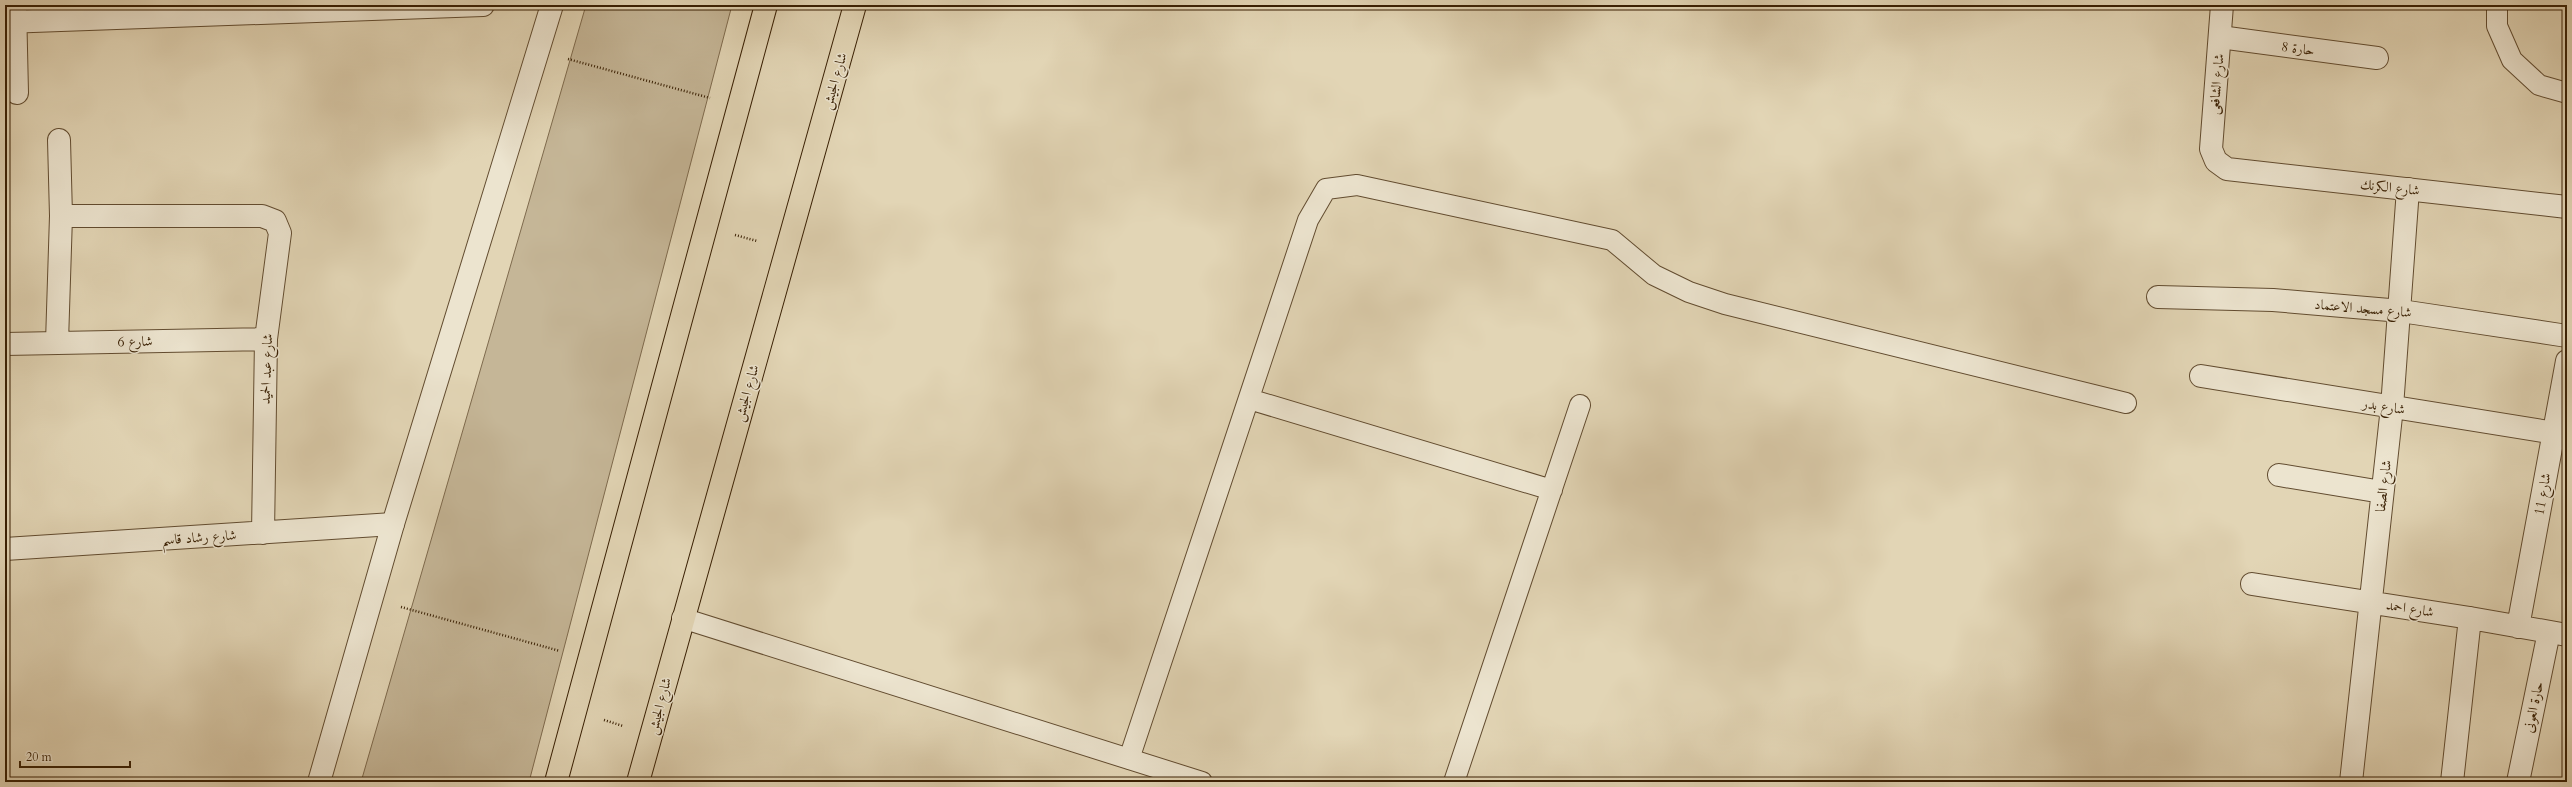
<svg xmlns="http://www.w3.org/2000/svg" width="2572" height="787" font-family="Cardo,Amiri,serif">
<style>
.green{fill:#c5b697;stroke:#7e6a4d}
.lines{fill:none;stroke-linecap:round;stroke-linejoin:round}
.service-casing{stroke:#624c30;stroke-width:22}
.minor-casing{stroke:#624c30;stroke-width:24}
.tertiary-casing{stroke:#624c30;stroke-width:24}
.primary-casing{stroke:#381f03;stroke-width:24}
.path{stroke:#381f03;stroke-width:2.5;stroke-dasharray:1 2;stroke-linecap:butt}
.service{stroke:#ece4cf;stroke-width:20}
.minor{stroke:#ece4cf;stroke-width:22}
.tertiary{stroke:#ece4cf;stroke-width:22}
.primary{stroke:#e2d5b5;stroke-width:22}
.labels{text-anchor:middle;stroke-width:3;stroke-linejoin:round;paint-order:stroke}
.street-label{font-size:14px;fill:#381f03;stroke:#ece4cf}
</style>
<rect width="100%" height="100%" fill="#e2d5b5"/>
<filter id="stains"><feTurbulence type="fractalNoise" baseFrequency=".005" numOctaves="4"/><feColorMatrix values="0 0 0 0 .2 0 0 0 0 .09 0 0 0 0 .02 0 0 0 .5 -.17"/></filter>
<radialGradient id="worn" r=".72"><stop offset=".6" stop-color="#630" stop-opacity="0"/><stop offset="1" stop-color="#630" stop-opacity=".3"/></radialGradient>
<path class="green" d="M586,5H732L529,782H361Z"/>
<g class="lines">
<g class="service-casing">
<path id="service" d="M2497,5V26L2512,60L2539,85L2567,93
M1249,399L1552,490
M682,618L1202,782
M1129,759L1308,220L1326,189L1357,185L1612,240L1654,275L1689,292L1725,304L2126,403
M1454,782L1580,405"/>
</g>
<g class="minor-casing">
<path id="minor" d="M15,5L17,93
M5,22L483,5
M2220,37L2377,58
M61,216H262L275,221L280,233L266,339L263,533
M2158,297L2273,300L2401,311L2567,336
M57,342L61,216L59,140
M5,344L266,339
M2201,376L2567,435
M2279,475L2382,492
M5,549L393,524
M2252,584L2470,618L2567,635
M2518,627L2567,361
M2351,782L2392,407L2408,189
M2452,782L2470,618
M2518,782L2549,632"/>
</g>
<g class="tertiary-casing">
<path id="tertiary" d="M2222,5L2211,149L2216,161L2227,169L2567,207
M319,782L393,524L552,5"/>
</g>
<g class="primary-casing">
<path id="primary" d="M556,782L766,5
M638,782L855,5"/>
</g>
<path class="path" d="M568,59L710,98
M735,235L757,241
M401,607L560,651
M604,720L623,726"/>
<use href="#service" class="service"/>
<use href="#minor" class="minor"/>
<use href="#tertiary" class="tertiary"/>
<use href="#primary" class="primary"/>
</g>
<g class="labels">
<g class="street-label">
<text transform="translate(2298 48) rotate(8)" y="5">حارة 8</text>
<text transform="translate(834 81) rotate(-74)" y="5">شارع الجيش</text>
<text transform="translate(2216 84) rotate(-85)" y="5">شارع الشافعى</text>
<text transform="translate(2390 187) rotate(6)" y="5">شارع الكرنك</text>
<text transform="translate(2363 308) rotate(5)" y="5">شارع مسجد الاعتماد</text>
<text transform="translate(135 341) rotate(-1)" y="5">شارع 6</text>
<text transform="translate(266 369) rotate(-88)" y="5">شارع عبد الحميد</text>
<text transform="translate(746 393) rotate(-74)" y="5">شارع الجيش</text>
<text transform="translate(2384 406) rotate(9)" y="5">شارع بدر</text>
<text transform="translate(2383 486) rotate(-83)" y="5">شارع الصفا</text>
<text transform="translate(2542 494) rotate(-80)" y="5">شارع 11</text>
<text transform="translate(199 537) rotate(-4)" y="5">شارع رشاد قاسم</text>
<text transform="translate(2410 608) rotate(9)" y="5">شارع احمد</text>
<text transform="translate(659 706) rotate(-75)" y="5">شارع الجيش</text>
<text transform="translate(2533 707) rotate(-78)" y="5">حارة العونى</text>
</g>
</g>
<rect width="2572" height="787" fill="none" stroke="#e2d5b5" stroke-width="20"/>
<rect x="6" y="6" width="2560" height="775" fill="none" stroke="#381f03" stroke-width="2"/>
<rect x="10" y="10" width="2552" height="767" fill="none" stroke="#381f03"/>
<path d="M20 761v6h110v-6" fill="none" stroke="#381f03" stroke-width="2"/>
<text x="26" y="761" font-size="12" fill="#381f03" stroke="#ece4cf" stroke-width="3" paint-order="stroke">20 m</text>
<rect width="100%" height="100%" filter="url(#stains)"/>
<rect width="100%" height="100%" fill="url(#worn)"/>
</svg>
